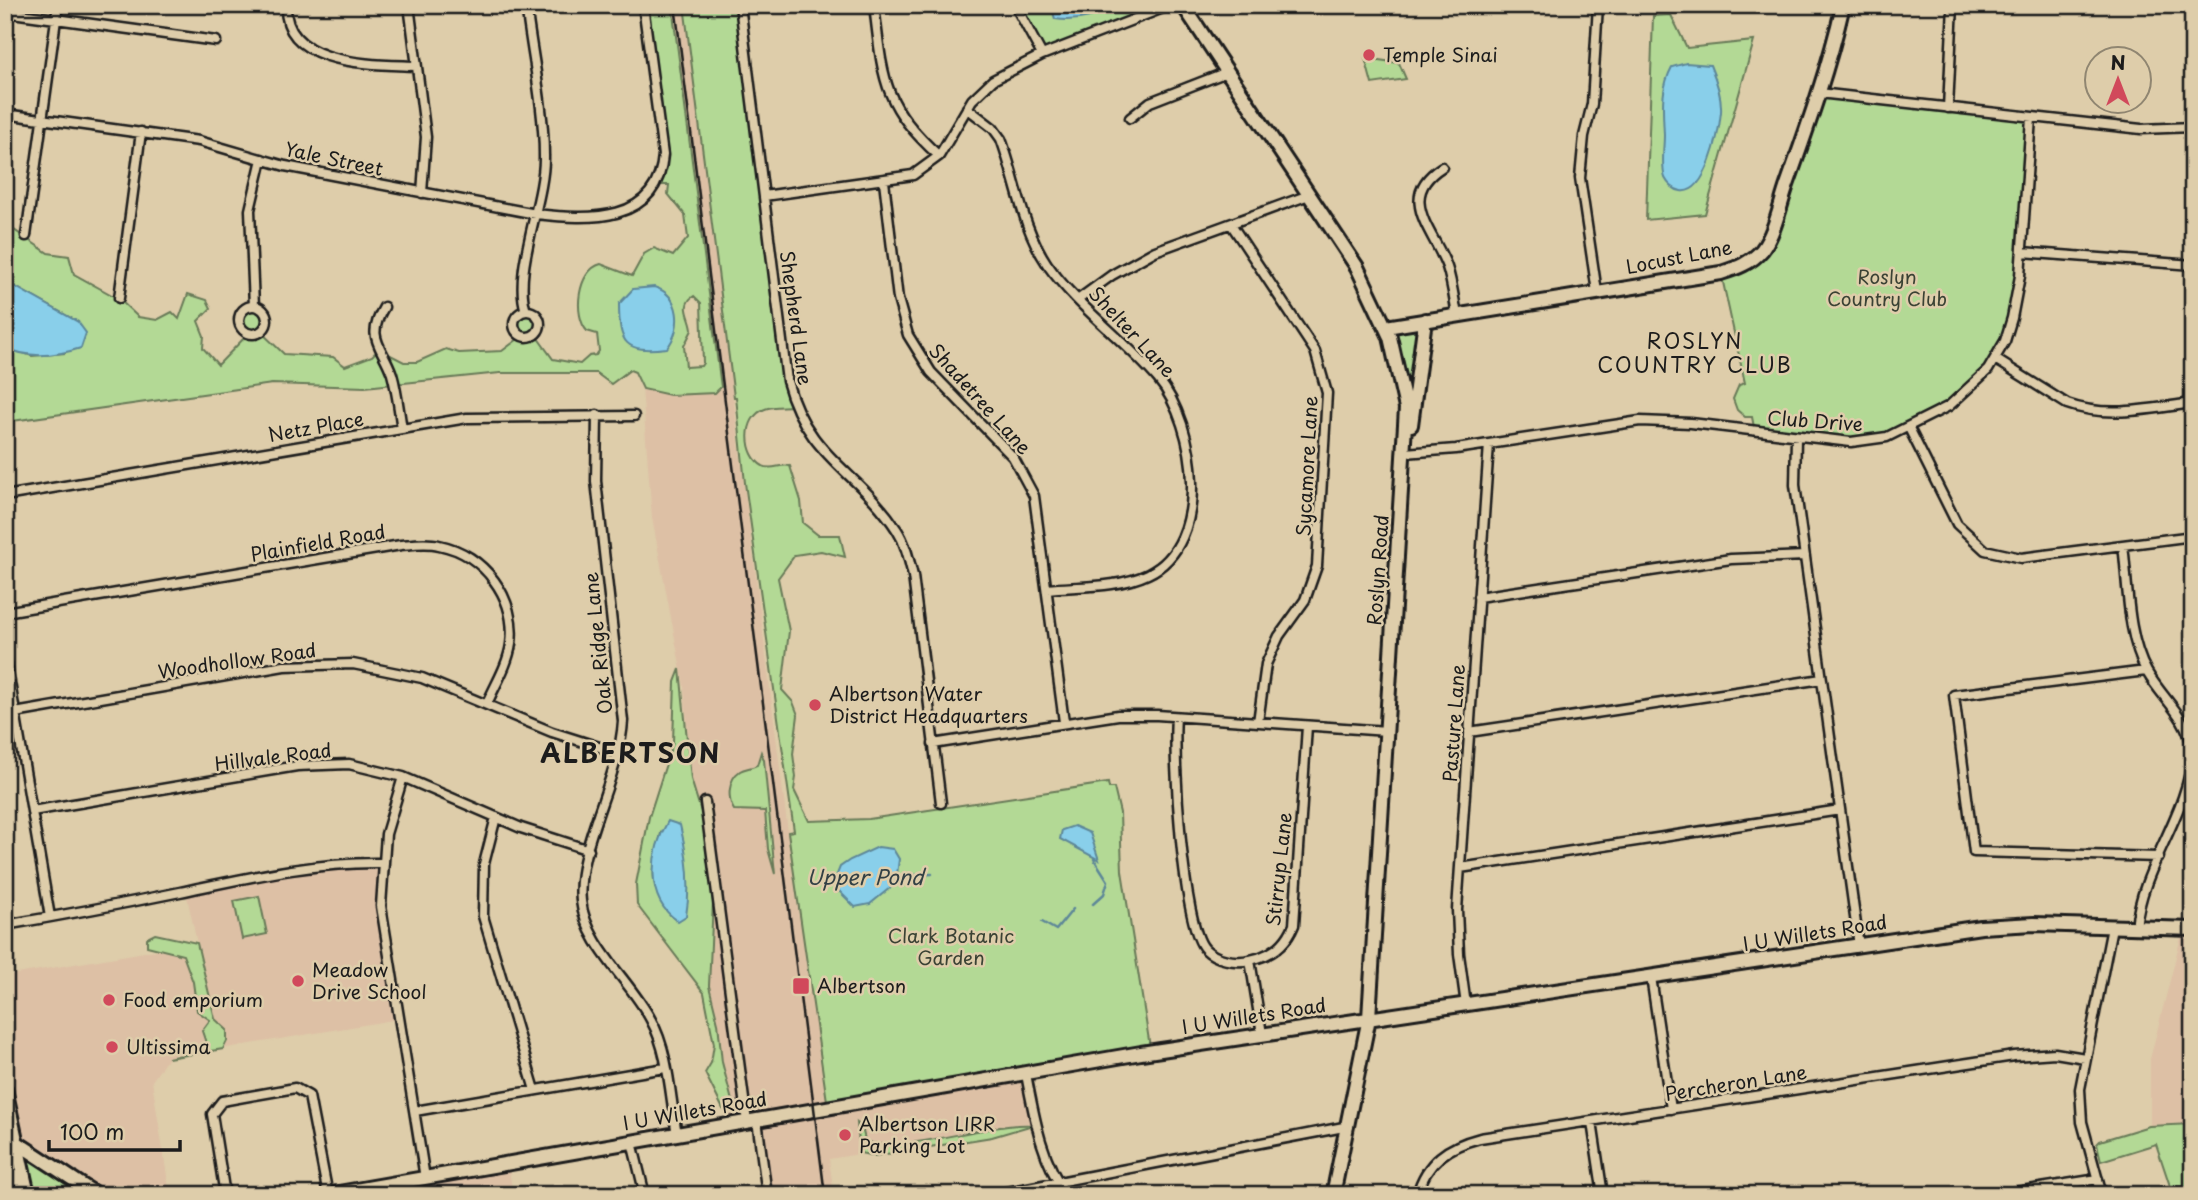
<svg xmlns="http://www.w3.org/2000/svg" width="2198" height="1200" font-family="'Playpen Sans',sans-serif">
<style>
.built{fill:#ddc0a5}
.green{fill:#b3d995;stroke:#687a58;stroke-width:2;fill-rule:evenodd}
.water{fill:#89cfea;stroke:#5d8798;stroke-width:2}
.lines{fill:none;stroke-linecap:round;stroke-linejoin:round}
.stream{stroke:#5d8798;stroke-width:2.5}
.street-casing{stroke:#1c1c1c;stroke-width:13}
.secondary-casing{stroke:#1c1c1c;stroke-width:18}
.street{stroke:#decdaa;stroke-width:8}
.secondary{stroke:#decdaa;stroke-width:12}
.rail{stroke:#1c1c1c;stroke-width:2.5}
.poi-dot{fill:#d1495b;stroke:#decdaa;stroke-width:2.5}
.labels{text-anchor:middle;stroke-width:5;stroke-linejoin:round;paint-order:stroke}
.poi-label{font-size:19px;fill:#1c1c1c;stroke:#decdaa;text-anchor:start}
.street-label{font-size:19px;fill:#1c1c1c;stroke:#decdaa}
.park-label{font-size:19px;fill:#3a4234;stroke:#decdaa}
.neighbourhood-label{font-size:21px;letter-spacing:2px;fill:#1c1c1c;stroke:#decdaa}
.water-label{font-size:21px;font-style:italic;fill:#324045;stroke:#decdaa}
.district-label{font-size:26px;font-weight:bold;letter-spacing:2px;fill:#1c1c1c;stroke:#decdaa}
</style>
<rect width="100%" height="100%" fill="#decdaa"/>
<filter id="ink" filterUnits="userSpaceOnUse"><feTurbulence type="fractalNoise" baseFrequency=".0143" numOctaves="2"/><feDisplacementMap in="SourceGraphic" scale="14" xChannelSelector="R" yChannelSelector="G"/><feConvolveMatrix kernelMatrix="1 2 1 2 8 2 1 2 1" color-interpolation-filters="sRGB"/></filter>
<g filter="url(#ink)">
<path class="built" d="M672,5H684L788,832L828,1108L1026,1074L1037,1125L829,1159L834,1195H767L757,1120L730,1125L709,999L713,902L706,828L691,779L684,686L652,518L642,388L721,386Z
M381,863V906L399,1019L168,1058L152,1081L170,1195H5V976L197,943L186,892L297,868Z
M2183,929H2193V1195H2173L2150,1126V1059Z
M508,1163L513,1195H368L367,1188Z"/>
<path class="green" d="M643,5H672L721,387L715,393L670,395L643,389L635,372L630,370L611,384L596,373H500L365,387L272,384L5,422V347L32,356L65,353L78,322L5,281V224L48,253L69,256L74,274L119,299L138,317L157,320L172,312L179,319L188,294L207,300L211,308L198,321L204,336L203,348L218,365L248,334C240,328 236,321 242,311L254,306L261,309L266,316L261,332L284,354L333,357L345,366L372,356L379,349L404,362H417L446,349L459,353L502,351L522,336C511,328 511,315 526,311L537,316L540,324L535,334L553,359L580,364L589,356L596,355L599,351L597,334L587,331C573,316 577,270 601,264L632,276L644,254L654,248L673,256L688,238L685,215L668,194L669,185H657L661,172ZM694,296L701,303L703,363L701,366L686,367L684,346L692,330C692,318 679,305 694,296Z
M684,5H740L793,406C784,407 773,406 765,409C742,417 744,456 763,466C772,471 781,463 790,466L801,501L803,523L818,535H840L845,557L821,551L795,555L778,578L789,631L782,690L793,702L798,715L793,754L796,777L794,790L809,821L869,819L1108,783L1109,788H1114L1120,813L1122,871L1151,1053L828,1108L788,832L794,831L745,483L736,397H734Z
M1015,5H1171L1042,55Z
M1671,15L1687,48L1754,41L1705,214L1646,220L1653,16Z
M1365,58L1399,63L1406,79L1372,84Z
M1819,93L2032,119L2012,318L1993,363L1949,406L1871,440L1755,432L1752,417H1745L1737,410L1733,399L1739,385L1745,383L1721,273L1764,247Z
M1425,320L1419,384L1406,408L1386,327Z
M680,669L691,779L706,828L713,902L709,986L718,1023L722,1062L732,1101L727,1112L723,1109L705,1073L711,1063L714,1044L704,993L637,905L636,884L649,817L673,742L675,682ZM661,833L685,849L686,916H671C646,878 653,874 661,833Z
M761,752L764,760L775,874L768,849L765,811L734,810C727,799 728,779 740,771C745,768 752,768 757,765Z
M259,896L267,934L242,939L234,901Z
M155,934L197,943L215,1019L227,1030V1041L223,1049L168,1058L196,1052L207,1046L202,1031L210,1020L197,1011L193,982L183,955L147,946V938Z
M857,1123L862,1127L865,1140C892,1157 992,1121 1033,1125L992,1137L874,1156L860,1153Z
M2193,1124V1195H2173L2156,1144L2101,1161L2097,1144L2100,1141L2149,1126Z
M5,1143L96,1195H28L5,1170Z"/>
<path class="water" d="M1051,5H1120C1098,15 1079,23 1055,19Z
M1686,63L1710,65C1716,79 1722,97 1721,112C1719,132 1707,195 1681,191C1674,190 1668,184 1665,178C1661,166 1664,147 1664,135C1663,111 1660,89 1672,67Z
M5,281L78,322L86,333L81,348C56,356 29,360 5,347Z
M654,287C681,295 683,328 667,348C625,353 619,344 619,304L633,289Z
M668,821L680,825C687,853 691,887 686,916L678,921C644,899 650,851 668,821Z
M1074,826L1090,833L1099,860L1060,839L1062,830Z
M878,847L893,849L899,859L896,883L870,904L855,907L837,889L836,877L840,867L850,860Z"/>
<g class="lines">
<path class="stream" d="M897,876L932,874
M1093,904L1104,894L1108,881L1094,859
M1042,922L1056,930L1073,909"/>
<g class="street-casing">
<path id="street" d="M286,5C283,67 375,64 416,66
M409,5L426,137L422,193
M740,5L787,381C808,459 859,471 897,530C906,544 909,560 913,576L941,803
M874,5C883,79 882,104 939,156
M1015,5L1042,55
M2179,5L2193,13
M5,12L216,41
M1819,93L2141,129L2193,127
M967,108L993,128L1001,139C1017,182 1021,225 1047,264C1077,307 1124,339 1158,379C1197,425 1213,543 1148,574C1119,588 1079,586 1048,589
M1948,108L1953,5
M5,114L199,141L285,166L536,214C589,220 658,224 663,155L643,5
M1130,118L1150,102L1227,72
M1442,167C1395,197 1434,231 1447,267C1452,282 1454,299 1457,315
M884,181L898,299L908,335L931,372L1013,457L1034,496L1064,722
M764,196L913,175L939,156L972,100L993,80L1042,55L1171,5
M1231,224L1315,351L1327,393L1317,566L1305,600L1279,636L1266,664L1258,722
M26,236L58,5
M2022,252L2193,265
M1597,292L1580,178L1584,136L1592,104L1598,5
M119,298L141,132
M1079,299L1112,275L1155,251L1309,195
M239 320a14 14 0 1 1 28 0a14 14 0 1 1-28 0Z
M254,306L250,210L262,159
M384,307C365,339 382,345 392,374C397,391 399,411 402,429
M526,311C512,271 545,201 544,156C544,106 532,55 526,5
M514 324a13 13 0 1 1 26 0a13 13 0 1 1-26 0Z
M1995,359L2067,404C2108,419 2151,408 2193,403
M597,415L596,481L623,721C620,777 575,849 581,901C586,946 631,981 651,1020C669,1052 670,1097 677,1134
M1909,428L1957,524L1985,550L2021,558L2193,536
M1796,438L1795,485L1859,946
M1405,453L1456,449L1640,421L1691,423L1851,442L1887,437L1949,406L1988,370L2005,341L2012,318L2020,276L2031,118
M5,496L467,418L634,416
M2123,545C2128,584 2127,637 2147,672C2164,701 2185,713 2193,749
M1478,597L1731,559L1805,556
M5,612L401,545C414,544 427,542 439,545C484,554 517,598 511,644C508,665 495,685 487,704
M5,653L50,917
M2146,671L1954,695L1974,852L2159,857
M15,713L284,666L353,664L422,678L552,732L618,753
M1176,717C1173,755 1182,925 1205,949C1216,960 1235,963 1250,960C1271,956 1286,945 1294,925L1307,726
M1469,732L1822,679
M933,744L1118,715H1157L1387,731
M403,777L386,834L381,906L425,1178
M705,802L747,1122
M32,811L297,766L349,764L403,777L521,828L589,850
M496,817L484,864L483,916L535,1090
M1460,868L1840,810
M5,925C64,915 122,904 180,892C247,878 312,862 381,863
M2136,927C2142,865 2189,814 2193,751
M1250,960L1262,1034
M1651,977L1671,1109
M1466,1005L1459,954L1457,910L1489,444
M1026,1074C1034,1115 1041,1161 1067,1195
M415,1111L665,1068
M757,1120L767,1195
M1592,1122L1603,1195
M632,1142L645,1195
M225,1195L212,1114L222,1101L295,1088L309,1096L328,1195
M991,1195L1349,1126
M1417,1195C1426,1161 1449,1146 1480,1138L2014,1056L2055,1053L2085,1058
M1996,1195L2098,1179
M2102,1195L2082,1122L2080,1089L2112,927"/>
</g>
<g class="secondary-casing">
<path id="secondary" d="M1183,5L1357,267L1390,337L1406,408L1369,1018L1333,1195
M1386,327L1721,273C1737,268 1751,263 1762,250C1775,233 1780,205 1787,185C1808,126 1829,67 1843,5
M1411,425L1425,320
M5,1089L28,1195
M5,1143L16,1142L97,1195
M5,1170L26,1185
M327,1195L1141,1053L1981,927L2034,924L2193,929"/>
</g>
<use href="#street" class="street"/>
<use href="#secondary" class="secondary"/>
<path class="rail" d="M675,5L825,1195"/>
</g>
</g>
<g class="poi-dot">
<circle cx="1369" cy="55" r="7"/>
<circle cx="815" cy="705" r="7"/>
<circle cx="298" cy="981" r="7"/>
<rect x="792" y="977" width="18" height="18" rx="3.5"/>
<circle cx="109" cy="1000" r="7"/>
<circle cx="112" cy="1047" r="7"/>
<circle cx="845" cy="1135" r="7"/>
</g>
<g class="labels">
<g class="poi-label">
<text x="1383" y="62">Temple Sinai</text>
<text x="829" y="701">Albertson Water<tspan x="829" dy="22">District Headquarters</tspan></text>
<text x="312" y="977">Meadow<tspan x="312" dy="22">Drive School</tspan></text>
<text x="817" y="993">Albertson</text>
<text x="123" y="1007">Food emporium</text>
<text x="126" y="1054">Ultissima</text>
<text x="859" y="1131">Albertson LIRR<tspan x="859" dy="22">Parking Lot</tspan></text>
</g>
<g class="street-label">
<text transform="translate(334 159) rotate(12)" y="7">Yale Street</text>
<text transform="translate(1679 257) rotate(-11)" y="7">Locust Lane</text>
<text transform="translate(796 318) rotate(82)" y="7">Shepherd Lane</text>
<text transform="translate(1132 332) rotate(47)" y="7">Shelter Lane</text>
<text transform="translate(980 399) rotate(48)" y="7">Shadetree Lane</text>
<text transform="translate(1815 421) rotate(4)" y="7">Club Drive</text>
<text transform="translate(316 427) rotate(-10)" y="7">Netz Place</text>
<text transform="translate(1307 466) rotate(-87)" y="7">Sycamore Lane</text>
<text transform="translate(318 543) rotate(-10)" y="7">Plainfield Road</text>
<text transform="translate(1378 570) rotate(-86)" y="7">Roslyn Road</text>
<text transform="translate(598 643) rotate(-96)" y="7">Oak Ridge Lane</text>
<text transform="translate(237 661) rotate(-8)" y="7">Woodhollow Road</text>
<text transform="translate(1454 723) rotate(-86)" y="7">Pasture Lane</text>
<text transform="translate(273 757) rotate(-7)" y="7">Hillvale Road</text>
<text transform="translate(1279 869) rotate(-84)" y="7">Stirrup Lane</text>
<text transform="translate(1815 933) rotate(-9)" y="7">I U Willets Road</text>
<text transform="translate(1254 1016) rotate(-9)" y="7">I U Willets Road</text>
<text transform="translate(1736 1083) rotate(-9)" y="7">Percheron Lane</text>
<text transform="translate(695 1111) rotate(-10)" y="7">I U Willets Road</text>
</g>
<g class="park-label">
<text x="1887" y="284">Roslyn<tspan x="1887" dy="22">Country Club</tspan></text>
<text x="951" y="943">Clark Botanic<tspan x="951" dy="22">Garden</tspan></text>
</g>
<g class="neighbourhood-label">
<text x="1695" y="349">ROSLYN<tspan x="1695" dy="24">COUNTRY CLUB</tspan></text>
</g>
<g class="water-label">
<text x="865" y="885">Upper Pond</text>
</g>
<g class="district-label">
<text x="631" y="763">ALBERTSON</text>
</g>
</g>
<rect width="2198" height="1200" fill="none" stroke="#decdaa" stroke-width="28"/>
<rect x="14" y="14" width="2170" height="1172" fill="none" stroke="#1c1c1c" stroke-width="2.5" filter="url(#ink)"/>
<g transform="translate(2118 80)"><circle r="33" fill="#decdaa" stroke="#908671" stroke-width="2"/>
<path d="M0-5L12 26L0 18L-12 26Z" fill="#d1495b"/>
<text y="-10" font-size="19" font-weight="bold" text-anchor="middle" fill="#1c1c1c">N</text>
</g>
<path d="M49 1140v10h131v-10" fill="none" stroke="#1c1c1c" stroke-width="3.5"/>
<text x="60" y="1140" font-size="21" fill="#1c1c1c" stroke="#decdaa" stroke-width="5" paint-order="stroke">100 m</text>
</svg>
